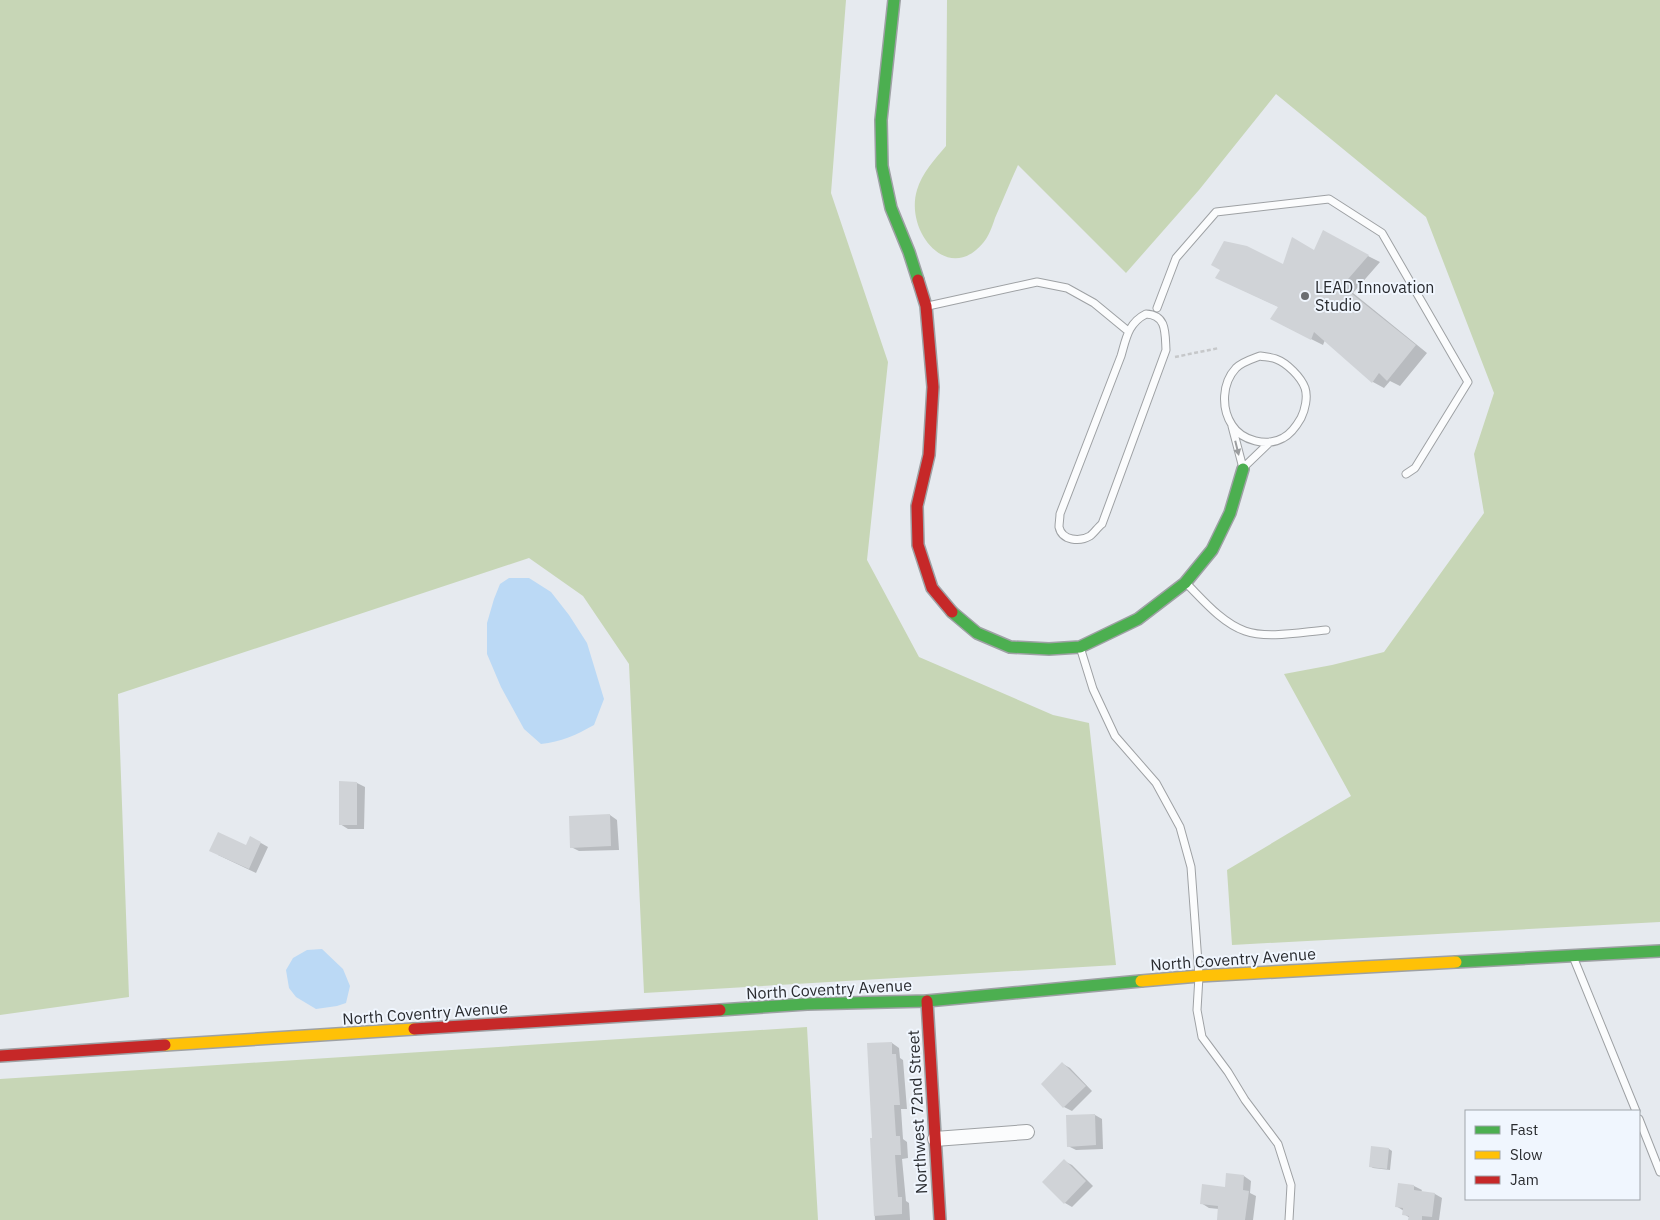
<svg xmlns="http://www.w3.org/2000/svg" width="1660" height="1220" font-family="'IBM Plex Sans',sans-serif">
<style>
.forest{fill:#c7d6b6}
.water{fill:#bbd9f5}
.shadow{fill:#0003}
.building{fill:#d0d3d7}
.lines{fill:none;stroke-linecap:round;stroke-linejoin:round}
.lane-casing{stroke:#9ea1a4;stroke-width:9}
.street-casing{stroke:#9ea1a4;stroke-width:16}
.fast-casing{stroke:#9ea1a4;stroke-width:14}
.slow-casing{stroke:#9ea1a4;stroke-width:14}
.jam-casing{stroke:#9ea1a4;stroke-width:14}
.path{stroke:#c6c8ca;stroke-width:2.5;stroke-dasharray:4 2.5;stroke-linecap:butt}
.lane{stroke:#fbfcfd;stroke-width:7}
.street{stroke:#fbfcfd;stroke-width:14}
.fast{stroke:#4caf50;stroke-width:11}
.slow{stroke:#ffc107;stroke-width:11}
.jam{stroke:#c62828;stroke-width:11}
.oneway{fill:#9c9ea0}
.poi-dot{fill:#6b6e72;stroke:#f0f6fe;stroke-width:2}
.labels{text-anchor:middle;stroke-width:4;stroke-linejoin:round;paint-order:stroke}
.poi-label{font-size:16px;fill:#292b2f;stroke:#f0f6fe;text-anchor:start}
.street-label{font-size:16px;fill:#292b2f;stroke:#f0f6fe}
</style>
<rect width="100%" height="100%" fill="#e6eaef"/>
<path class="forest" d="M0,0H846L831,193L888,362L867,560L919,657L1053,715L1089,723L1116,965L644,993L629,664L583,596L529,558L118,694L129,997L0,1015Z
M947,0H1660V922L1232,945L1227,870L1351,796L1284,674L1332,665L1384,652L1484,513L1474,454L1494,393L1426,217L1276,94L1199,190L1126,273L1018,165C1010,182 1003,200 995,218C993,224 990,233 986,239C951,288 904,233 917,190C922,173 935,159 946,146Z
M807,1027L818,1220H0V1079Z"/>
<path class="water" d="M509,578H529L551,592L569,615L587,643L604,699L594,725C576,735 561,742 541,744L524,729L501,687L487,654V623L494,599L500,584Z
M322,949L343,969L350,986L346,1003L337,1006L316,1009L296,997L289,988L286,970L293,958L307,950Z"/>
<path class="shadow" d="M1315,251L1368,256L1380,262L1353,293L1427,353L1400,386L1390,381L1384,388L1373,382L1325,340L1323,345L1283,325L1279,307L1217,278L1284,266Z
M357,783L365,787L364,829H348L340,824Z
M610,815L617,820L619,850L579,851L571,847Z
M261,843L268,847L256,873L218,855Z
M892,1043L899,1048L900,1058L903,1060L907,1109H901L903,1139L907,1142L908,1158L902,1159L906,1201L909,1203L910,1220H875L871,1139H873Z
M1063,1064L1070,1068L1092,1091L1072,1111L1064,1107L1042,1084Z
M1095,1115L1102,1119L1103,1149L1076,1150L1068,1146Z
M1389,1149L1392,1151L1390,1170L1373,1168L1370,1166Z
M1064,1161L1072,1165L1093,1186L1072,1207L1065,1203Z
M1244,1176L1251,1181L1250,1193L1256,1196L1253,1220H1220L1219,1209L1209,1208L1201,1203Z
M1414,1186L1422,1190L1421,1192L1435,1194L1442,1198L1439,1220H1410V1218L1404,1214V1211L1396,1206Z"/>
<path class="building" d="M1323,230L1369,255L1342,286L1416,345L1387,381L1379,373L1372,383L1314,332L1311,340L1270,319L1278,307L1215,278L1220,270L1211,265L1224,241L1247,246L1283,264L1292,237L1314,250Z
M339,781L357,782V825H339Z
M610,814L611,846L570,848L569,816Z
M218,832L246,845L250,836L261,842L249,869L209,851Z
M892,1042V1054H896L900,1105H894L896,1136H900L901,1155H895L898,1197H902V1214L874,1216L870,1138H872L867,1043Z
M1062,1062L1086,1086L1063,1108L1041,1084Z
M1095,1114L1096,1145L1067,1147L1066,1115Z
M1371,1146L1389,1148L1387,1169L1369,1167Z
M1064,1159L1086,1181L1064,1204L1042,1182Z
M1226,1173L1244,1175L1243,1190L1249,1191L1245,1220H1217L1218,1206L1200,1204L1202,1184L1225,1187Z
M1398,1183L1414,1185V1190L1435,1193L1432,1217L1422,1216V1220H1408L1409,1216L1402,1215L1403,1208L1395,1207Z"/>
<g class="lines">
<g class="lane-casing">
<path id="lane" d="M928,306L1037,282L1067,288L1094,303L1128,331
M1157,308L1176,258L1216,212L1329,199L1382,233L1468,382L1415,468L1406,474
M1146,314C1167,315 1165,333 1166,350L1102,524C1098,527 1094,533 1090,536C1080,542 1062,541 1059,527C1059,523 1060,518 1060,514L1121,356C1126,339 1128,323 1146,314Z
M1260,356C1265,357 1271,357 1276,359C1287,363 1301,377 1305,388C1308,397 1305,410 1301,418C1297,425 1291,434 1283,438C1267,447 1242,441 1232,425C1221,408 1222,383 1236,368C1242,362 1252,359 1260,356Z
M1232,426L1243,468
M1243,468L1270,442
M1186,583C1203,600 1222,623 1245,631C1267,639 1302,632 1326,630
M1080,647L1093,689L1115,736L1156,783L1180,827L1191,867L1199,976L1197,1010L1202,1037L1228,1072L1245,1100L1278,1144L1291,1185L1289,1220
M1574,959L1636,1111
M1639,1119L1660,1172"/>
</g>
<g class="street-casing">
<path id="street" d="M935,1139L1027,1132"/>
</g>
<g class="fast-casing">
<path id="fast" d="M894,0L881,120L882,166L891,208L909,252L918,280
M952,612L977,633L1010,647L1049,649L1080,647L1138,619L1185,583L1212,550L1230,513L1243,469
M1456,962L1660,951
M720,1010L807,1004L927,1001L1141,981"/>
</g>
<g class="slow-casing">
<path id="slow" d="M1141,981L1199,976L1456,962
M165,1045L414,1029"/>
</g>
<g class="jam-casing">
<path id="jam" d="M918,280L926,306L933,387L929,455L917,506L918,545L932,588L952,612
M927,1001L940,1220
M414,1029L720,1010
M0,1056L165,1045"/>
</g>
<path class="path" d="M1175,357L1219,348"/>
<use href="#lane" class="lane"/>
<use href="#street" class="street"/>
<use href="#fast" class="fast"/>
<use href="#slow" class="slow"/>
<use href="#jam" class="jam"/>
</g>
<defs><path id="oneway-solid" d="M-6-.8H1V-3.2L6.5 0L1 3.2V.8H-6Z" transform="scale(1.25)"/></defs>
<use class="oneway" href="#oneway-solid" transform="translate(1237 448) rotate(76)"/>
<circle class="poi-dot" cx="1305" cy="296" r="5"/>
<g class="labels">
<g class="poi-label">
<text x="1315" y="293">LEAD Innovation<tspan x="1315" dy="18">Studio</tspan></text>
</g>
<g class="street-label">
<text transform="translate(1233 959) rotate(-4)" y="6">North Coventry Avenue</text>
<text transform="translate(829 989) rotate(-3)" y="6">North Coventry Avenue</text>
<text transform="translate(425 1013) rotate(-4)" y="6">North Coventry Avenue</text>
<text transform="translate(917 1112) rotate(-93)" y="6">Northwest 72nd Street</text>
</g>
</g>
<rect x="1465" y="1110" width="175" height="90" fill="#f0f6fe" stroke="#a0a5ab"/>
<rect x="1475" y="1126" width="25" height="8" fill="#4caf50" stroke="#a0a5ab"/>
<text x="1510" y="1135" font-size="15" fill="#292b2f">Fast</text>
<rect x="1475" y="1151" width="25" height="8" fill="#ffc107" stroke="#a0a5ab"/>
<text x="1510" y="1160" font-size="15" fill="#292b2f">Slow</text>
<rect x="1475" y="1176" width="25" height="8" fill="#c62828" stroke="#a0a5ab"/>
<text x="1510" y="1185" font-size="15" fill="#292b2f">Jam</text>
</svg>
